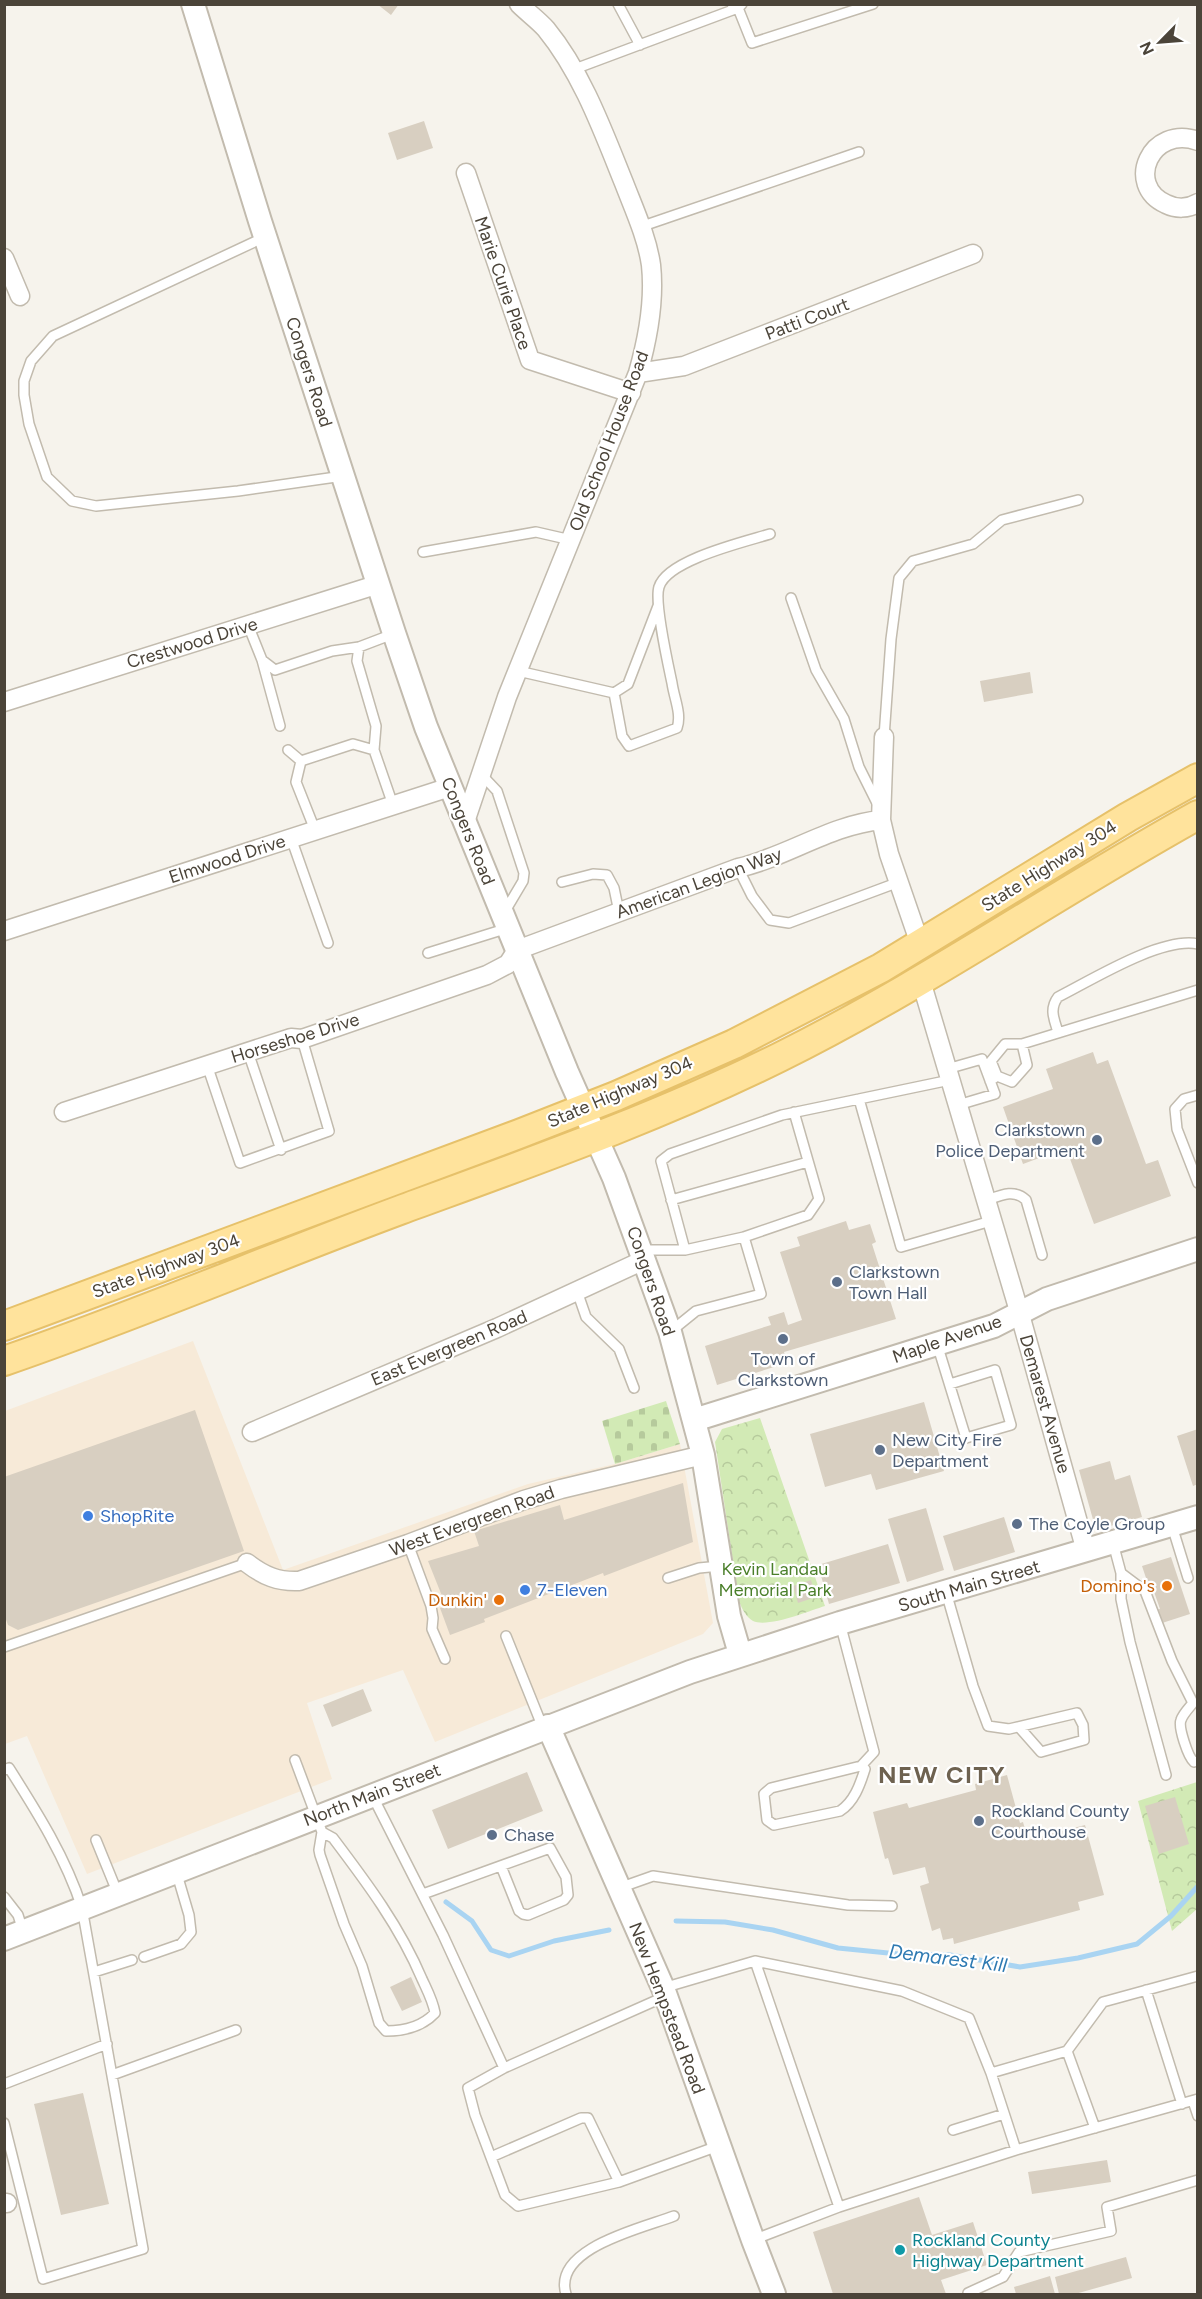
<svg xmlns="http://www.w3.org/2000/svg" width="1202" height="2299" font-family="Figtree,sans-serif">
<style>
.commercial{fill:#f7ead8}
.forest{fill:url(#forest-crowns)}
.cemetery{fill:url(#cemetery-stones)}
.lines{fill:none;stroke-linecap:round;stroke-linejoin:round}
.stream{stroke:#a9d4f2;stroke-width:5}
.building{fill:#d8cfc1}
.service-casing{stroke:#c2bbae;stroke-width:12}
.minor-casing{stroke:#c2bbae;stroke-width:21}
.tertiary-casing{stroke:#c2bbae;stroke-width:26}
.primary-casing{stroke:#e6c16a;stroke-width:32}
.service{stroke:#fff;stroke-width:9}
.minor{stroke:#fff;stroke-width:18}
.tertiary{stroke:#fff;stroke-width:22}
.primary{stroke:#ffe39c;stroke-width:28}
.service-dot{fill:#5c6f8a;stroke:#fff;stroke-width:2}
.shop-dot{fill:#3f7fe0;stroke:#fff;stroke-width:2}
.food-dot{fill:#e8710a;stroke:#fff;stroke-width:2}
.culture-dot{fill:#0f9aa8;stroke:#fff;stroke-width:2}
.labels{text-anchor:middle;stroke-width:4.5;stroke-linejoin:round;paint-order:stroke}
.street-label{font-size:18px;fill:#4b4439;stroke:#fff}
.service-label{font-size:18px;fill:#4e5e75;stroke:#fff;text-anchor:start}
.shop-label{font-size:18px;fill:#366cbe;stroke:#fff;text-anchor:start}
.park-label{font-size:18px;fill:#4a7f2a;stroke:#fff}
.food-label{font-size:18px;fill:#c56008;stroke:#fff;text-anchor:end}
.culture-label{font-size:18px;fill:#0d838f;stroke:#fff;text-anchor:start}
.water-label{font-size:20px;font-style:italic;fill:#2e7ab2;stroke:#fff}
.district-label{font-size:24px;font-weight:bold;letter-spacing:1.5px;fill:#6e6250;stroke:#fff}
</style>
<defs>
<pattern id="forest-crowns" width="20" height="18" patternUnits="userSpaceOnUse" patternTransform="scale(1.5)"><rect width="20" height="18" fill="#d2eab5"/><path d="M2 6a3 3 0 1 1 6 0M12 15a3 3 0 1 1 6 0" fill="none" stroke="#b6ca9c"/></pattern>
<pattern id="cemetery-stones" width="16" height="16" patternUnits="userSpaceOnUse" patternTransform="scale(1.5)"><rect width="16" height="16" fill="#d2eab5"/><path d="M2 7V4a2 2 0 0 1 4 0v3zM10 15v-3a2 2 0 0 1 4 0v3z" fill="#b6ca9c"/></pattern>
</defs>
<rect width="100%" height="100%" fill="#f6f3ec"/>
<path class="commercial" d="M193,1341L283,1570L528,1484L615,1464L680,1444L713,1623L703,1634L435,1742L403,1670L307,1703L332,1779L87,1874L27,1736L5,1744V1411Z"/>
<path class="forest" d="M760,1418L825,1606C809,1611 768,1628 753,1621C746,1617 742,1609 739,1601L715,1442L722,1429Z
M1197,1782V1909L1172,1931L1138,1801Z"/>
<path class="cemetery" d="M666,1401L680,1444L615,1464L602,1421Z"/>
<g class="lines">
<path class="stream" d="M446,1902L472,1921L491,1950L509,1956L554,1941L609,1930
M676,1921L725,1922L773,1930L838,1948L898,1954L950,1955L1020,1967L1078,1958L1137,1944L1171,1916L1198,1886"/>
</g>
<path class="building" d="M377,4H399L391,15Z
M424,121L433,148L397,160L388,133Z
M1030,672L1033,693L984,702L980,681Z
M1093,1052L1097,1064L1108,1060L1146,1164L1158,1160L1171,1196L1094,1224L1066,1148L1023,1164L1003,1107L1053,1089L1046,1069Z
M846,1221L849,1230L870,1224L876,1242L872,1244L896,1319L784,1352L786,1360L773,1364L774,1367L717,1385L705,1346L771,1325L768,1317L784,1312L788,1325L802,1320L780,1252L800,1246L797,1237Z
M924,1402L944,1471L876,1490L871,1474L825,1487L810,1434Z
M195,1410L244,1551L18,1630L8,1625L4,1614V1477Z
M1198,1429V1484L1193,1486L1177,1436Z
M1110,1461L1115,1480L1130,1475L1142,1517L1096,1530L1079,1470Z
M683,1483L693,1542L604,1576L603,1573L484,1619L485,1622L450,1635L440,1608L446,1606L428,1561L479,1546L474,1531L560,1505L564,1520Z
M926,1508L944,1570L907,1582L888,1519Z
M1004,1517L1015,1552L954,1571L943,1536Z
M888,1544L900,1583L829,1604L818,1565Z
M1171,1557L1190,1614L1159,1624L1155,1610L1160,1609L1152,1586L1149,1587L1142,1566Z
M811,1580L816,1597L798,1603L793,1586Z
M363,1689L372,1711L332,1727L323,1705Z
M527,1772L543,1811L448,1849L432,1810Z
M1007,1775L1020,1823L1023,1822L1028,1840L1085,1825L1104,1895L1078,1902L1080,1910L954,1944L953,1938L943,1940L940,1928L932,1931L920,1886L929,1883L925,1867L893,1875L888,1858L885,1859L873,1812L907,1803L909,1808L976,1790L975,1784Z
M1175,1797L1189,1844L1159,1854L1145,1806Z
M411,1977L422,2002L402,2011L390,1987Z
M83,2093L109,2204L61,2215L34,2104Z
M1107,2160L1111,2182L1032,2194L1028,2172Z
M919,2197L932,2235L973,2222L987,2265L941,2280L946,2294H833L813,2232Z
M1126,2257L1132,2278L1075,2294H1059L1055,2277Z
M1050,2276L1055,2294H1016L1014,2287Z"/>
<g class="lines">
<g class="service-casing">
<path id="service" d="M618,4L640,45
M742,4L738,8L752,43L873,4
M572,70L738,8L732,4
M640,227L859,152
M265,237L53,336L31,361L24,381V395L29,424L47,477L72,501L96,506L238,491L343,476
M423,552L536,532L571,540
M791,598L816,670L844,719L859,767L879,807
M248,625L262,660L275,670L332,651L359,647L393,634
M359,647L357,661L376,726L374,750
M262,660L280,726
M518,671L614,693L622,736L629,746L677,728C682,714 674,698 672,683C668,664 654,602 659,587C667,560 744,542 770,534
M614,693L628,684L658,606
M884,737L891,639L899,578L913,561L973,544L1002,520L1078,500
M288,750L301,761
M301,761L353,744L374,750L393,805
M301,761L296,782L315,830
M480,773L497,791L524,873L523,881L504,913
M291,838L328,943
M738,868L752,896L770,920L789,923L899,882
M562,882L593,874L607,875L614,888L619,912
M428,953L508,928
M1058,1032C1054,1019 1049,1009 1058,997C1090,981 1162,936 1198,944
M1022,1044L1198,990
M248,1052L281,1150
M207,1065L240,1163L329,1131L302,1039
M947,1069L982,1059L995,1094L958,1105
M950,1080L859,1099L901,1247L991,1221
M990,1081L997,1076L1012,1082L1027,1065L1022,1044H1005L991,1061L997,1076
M1198,1095L1184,1099L1175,1109L1177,1129L1198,1183
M671,1200L808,1162
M985,1201C999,1196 1014,1188 1026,1200L1042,1255
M744,1237L808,1215L819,1199L794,1112
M640,1250H685L744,1237L761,1294L696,1311L670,1332
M685,1250L661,1161L670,1154L782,1115L859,1099
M577,1291L586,1317L619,1349L634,1388
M937,1344L966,1438L1011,1425L995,1370L950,1384
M1172,1526L1188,1578
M1113,1543L1121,1573V1599L1130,1642L1166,1775
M408,1544L431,1606L433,1618L432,1629L445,1659
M1121,1573L1145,1591L1172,1661L1193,1703
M668,1578L699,1568L720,1566
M946,1592L973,1686L988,1726L1009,1729L1077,1713L1083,1725L1084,1740L1041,1752L1019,1727
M840,1623L874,1752L861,1766L771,1788L764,1794L767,1820L774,1825L840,1811C854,1802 860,1785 865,1769L861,1766
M506,1636L543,1728
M4,1647L247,1563
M1193,1703C1189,1708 1183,1714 1181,1720C1178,1727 1188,1757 1194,1762L1198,1761
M295,1760L322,1832L319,1850L320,1855L344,1924L362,1966L379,2023L386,2031C404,2031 422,2027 435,2013C433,2001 427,1990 422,1979C400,1927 367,1883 333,1838L322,1832
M4,1770L9,1768C37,1812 66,1858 82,1908L143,2249L43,2279L4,2123
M373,1797L443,1935L504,2068
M96,1840L118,1894
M619,1888L653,1876L848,1905L892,1906
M423,1894L550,1848L566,1877L568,1895L564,1900L528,1915L523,1914L519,1911L501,1866
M4,1897L18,1915L23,1931
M144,1957L181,1944L191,1932L189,1915L176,1871
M755,1961L902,1991L969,2018L991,2073L1067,2051L1103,2002L1198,1976
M94,1972L132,1960
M663,1988L755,1961L839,2207L753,2240
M1146,1990L1182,2104
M666,1996L504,2068L468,2088L475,2115L505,2195L518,2206L619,2182L718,2146
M1067,2051L1095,2128
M991,2073L1016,2150
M112,2075L236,2030
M4,2084L107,2044
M1193,2101L1198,2116
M953,2130L1004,2114
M491,2157L581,2118H588L619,2182
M839,2207L1016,2150L1198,2099
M566,2294C552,2248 643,2228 674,2216
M969,2294L968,2293L1003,2277L1019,2252L1111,2231L1107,2207L1198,2180"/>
</g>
<g class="minor-casing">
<path id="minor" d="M1198,141C1151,124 1124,185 1166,204C1176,209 1188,209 1198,203
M466,173L530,360L631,393
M4,258L20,296
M638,373L684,366L973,254
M4,702L379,584
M884,737L881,820L889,854L920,944
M465,822L507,697L638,373C648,338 655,302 651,265C647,237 634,209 624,183C603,131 582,73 546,29C538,20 528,13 519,4
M4,931L450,787
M921,981L1019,1311L1086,1551
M64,1112L291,1038L302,1039L487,975L508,964L517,950L738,868C787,857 830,825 881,820
M252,1432L497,1328L644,1260
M247,1563C264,1576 278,1582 299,1581L408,1544L524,1500L561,1489L703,1455
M4,2203H7"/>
</g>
<g class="tertiary-casing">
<path id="tertiary" d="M193,4L260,221L394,633L426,727L567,1072L614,1178L670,1332L703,1455L729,1616L740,1654
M694,1420L994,1326L1047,1299L1198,1249
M548,1726L663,1988L753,2240L774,2294
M4,1939L690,1672L840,1623L1198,1517"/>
</g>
<g class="primary-casing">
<path id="primary" d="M4,1326L519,1134L616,1096L734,1044L881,968L1128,817L1198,778
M4,1361C138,1315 268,1259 400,1210C528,1163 657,1118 780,1057C925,985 1057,893 1198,815"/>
</g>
<use href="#service" class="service"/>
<use href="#minor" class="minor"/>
<use href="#tertiary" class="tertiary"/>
<use href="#primary" class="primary"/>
</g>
<g class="service-dot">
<circle cx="1097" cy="1140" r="6"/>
<circle cx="837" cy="1282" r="6"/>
<circle cx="783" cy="1339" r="6"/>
<circle cx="880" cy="1450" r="6"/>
<circle cx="1017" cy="1524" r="6"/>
<circle cx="979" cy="1821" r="6"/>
<circle cx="492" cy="1835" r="6"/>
</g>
<g class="shop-dot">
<circle cx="88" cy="1516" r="6"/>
<circle cx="525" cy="1590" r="6"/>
</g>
<g class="food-dot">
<circle cx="1167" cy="1586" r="6"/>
<circle cx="499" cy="1600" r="6"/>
</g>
<circle class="culture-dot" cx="900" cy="2250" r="6"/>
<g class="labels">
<g class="street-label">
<text transform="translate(503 283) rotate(71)" y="6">Marie Curie Place</text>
<text transform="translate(807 319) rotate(-21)" y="6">Patti Court</text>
<text transform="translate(309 372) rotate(72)" y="6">Congers Road</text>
<text transform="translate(609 441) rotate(-69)" y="6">Old School House Road</text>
<text transform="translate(192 643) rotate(-17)" y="6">Crestwood Drive</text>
<text transform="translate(468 831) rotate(68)" y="6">Congers Road</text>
<text transform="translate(227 859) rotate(-18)" y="6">Elmwood Drive</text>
<text transform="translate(1049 866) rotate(-32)" y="6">State Highway 304</text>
<text transform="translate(699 883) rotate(-20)" y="6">American Legion Way</text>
<text transform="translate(295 1038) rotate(-17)" y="6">Horseshoe Drive</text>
<text transform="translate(620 1092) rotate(-23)" y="6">State Highway 304</text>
<text transform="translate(166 1266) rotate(-20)" y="6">State Highway 304</text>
<text transform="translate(651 1281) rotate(71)" y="6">Congers Road</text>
<text transform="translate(947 1339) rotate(-19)" y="6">Maple Avenue</text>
<text transform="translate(449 1348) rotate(-23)" y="6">East Evergreen Road</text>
<text transform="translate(1045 1404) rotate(74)" y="6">Demarest Avenue</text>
<text transform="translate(472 1521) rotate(-20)" y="6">West Evergreen Road</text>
<text transform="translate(969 1586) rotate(-16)" y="6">South Main Street</text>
<text transform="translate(372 1795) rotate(-21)" y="6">North Main Street</text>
<text transform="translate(667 2008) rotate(69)" y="6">New Hempstead Road</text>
</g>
<g class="service-label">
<text x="1085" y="1136" text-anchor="end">Clarkstown<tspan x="1085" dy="21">Police Department</tspan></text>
<text x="849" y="1278">Clarkstown<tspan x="849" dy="21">Town Hall</tspan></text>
<text x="783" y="1365" text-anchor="middle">Town of<tspan x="783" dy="21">Clarkstown</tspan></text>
<text x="892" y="1446">New City Fire<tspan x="892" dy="21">Department</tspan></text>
<text x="1029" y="1530">The Coyle Group</text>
<text x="991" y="1817">Rockland County<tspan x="991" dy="21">Courthouse</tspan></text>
<text x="504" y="1841">Chase</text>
</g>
<g class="shop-label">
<text x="100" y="1522">ShopRite</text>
<text x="537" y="1596">7-Eleven</text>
</g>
<g class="park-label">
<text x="775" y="1575">Kevin Landau<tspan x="775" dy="21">Memorial Park</tspan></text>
</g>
<g class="food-label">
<text x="1155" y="1592">Domino's</text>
<text x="487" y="1606">Dunkin'</text>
</g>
<g class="culture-label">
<text x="912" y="2246">Rockland County<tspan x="912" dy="21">Highway Department</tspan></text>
</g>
<g class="water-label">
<text transform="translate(948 1958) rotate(7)" y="7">Demarest Kill</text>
</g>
<g class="district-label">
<text x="942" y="1783">NEW CITY</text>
</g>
</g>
<rect width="1202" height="2299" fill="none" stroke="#4b4439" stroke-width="12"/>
<g transform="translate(1160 42) rotate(245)" stroke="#ffffff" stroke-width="4.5" paint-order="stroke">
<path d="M0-4.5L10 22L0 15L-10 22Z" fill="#4b4439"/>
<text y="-9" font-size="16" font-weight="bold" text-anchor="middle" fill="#4b4439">N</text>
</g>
</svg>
